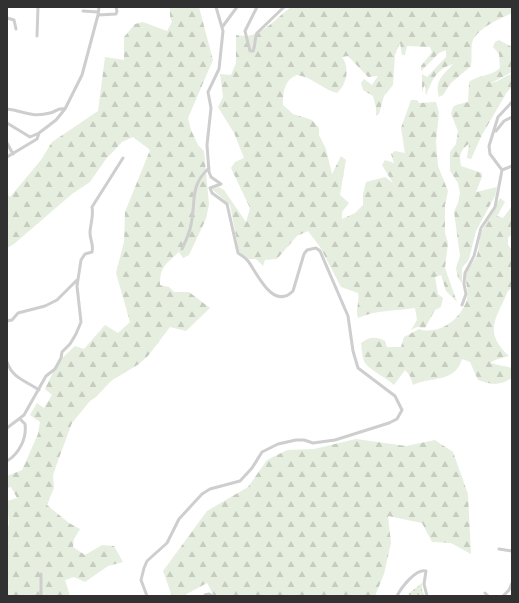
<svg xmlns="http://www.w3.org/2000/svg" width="519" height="603" font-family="Ubuntu,sans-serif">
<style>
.grass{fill:url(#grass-dots)}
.forest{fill:url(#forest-firs)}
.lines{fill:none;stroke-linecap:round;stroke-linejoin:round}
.minor{stroke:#cecece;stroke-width:3}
</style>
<defs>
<pattern id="grass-dots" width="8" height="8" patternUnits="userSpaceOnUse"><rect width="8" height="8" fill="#e6eedf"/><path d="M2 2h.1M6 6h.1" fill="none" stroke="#c6cdc0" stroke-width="1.8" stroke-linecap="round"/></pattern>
<pattern id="forest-firs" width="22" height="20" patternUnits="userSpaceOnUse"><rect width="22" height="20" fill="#e6eedf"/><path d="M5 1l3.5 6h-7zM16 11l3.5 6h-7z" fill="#c6cdc0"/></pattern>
</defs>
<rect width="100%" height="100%" fill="#fff"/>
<path class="grass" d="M422,583V590L425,596H410L408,594Z"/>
<path class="forest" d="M170,7H199L213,60L188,118L191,130L198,145L204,151L209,204L206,219L189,255L183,258L179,252C166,264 160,266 160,285L169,287L174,292H189L210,308L186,331L170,327L148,356L139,364L111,381L96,397L90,401L72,423L59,458L53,475L54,488L47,505L69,523L80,529L74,539L73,547L85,555L102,545L114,546L123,562L108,566L85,582L74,577L65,580L70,596H7V532L9,523L7,501L17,498L11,487L7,488V476L22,470L38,434L40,422L30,415L37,403L44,408L52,395L45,389L58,362L75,346L84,349L105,325L118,333L130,322L116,273L124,242L125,212L150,150L133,137L122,142L106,159L90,182L72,194L14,244L7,248V194L10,197L41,160L52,142L98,111L105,57L124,60V37L135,24L143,22L167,31L172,22L170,17Z
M291,7H512V13C501,18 475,29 472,43C471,50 472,58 471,66L451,83L443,95L439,97C434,81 443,75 453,64C436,69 431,82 426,96L425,84L422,92V74L427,77L446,57V50L439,53L421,71V66L432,52L430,47L407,46L405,55H402L400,43L395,55L393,85L384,96L379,114L376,116V107L373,96L363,90L361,83L364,79L372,85L378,76L368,77L348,56L342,57C350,68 347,84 337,93C322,89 312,77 297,75C284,80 283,93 283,105L293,114L312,120L319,128V135L326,149L332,174L341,156L346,160L340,195L349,203L342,212V219L355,213L363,205V194L366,182L385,177L393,183L382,165L385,160L394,163L391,154L395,151L405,153L401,128L411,100H417L419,103L436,102L439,113L436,141L438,166L448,191L445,205V233L448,243L445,268L457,302L446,291L441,275L435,277L438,294L443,298L441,307L435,310L425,328L417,327L411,330L417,320L415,308C396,311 375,310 358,318C355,309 360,302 358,293L341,287L320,247L308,231L297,236L277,259L265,260L263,266L256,259H249L239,252L230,205L212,189L219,187L224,190L246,222L250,208L231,168L235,162L244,158L234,133L218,107L223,97L220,74L231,75L236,63V35C261,40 273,20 291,7Z
M499,40L512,47V72L491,83C499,82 504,76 512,74V87L507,92L482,135L471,159L467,158L469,144C460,150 459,155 461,166L482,173V177L476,192L497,187L495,196L476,231L469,259L462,268V283L458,278L456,268L460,256L454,212L458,203L460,193L458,183L450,171V152L456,144L458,131L451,114L453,107L456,105L468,102L469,82C477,75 490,77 500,68L499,54L493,47L495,42Z
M500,198L505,202L497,216L503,218L512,206V234L508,238V246L512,249V288L508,291C497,318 482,331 509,356L495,360L490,363L512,368V378C500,386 491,385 478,380L470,362L462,359C455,383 432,376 413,385L410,376L405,370L394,385C386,377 372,372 365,363C362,358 362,349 361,343C369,337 376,336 385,341L387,347H401L404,337L419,329C439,336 463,318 467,298C469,288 463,279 467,270C470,265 475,261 477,255C479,248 479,240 481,234C485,222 494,210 500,198Z
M356,439L406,446L435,440L453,452L468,494L471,554L451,543L432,542L422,523L388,516L391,543L384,574L375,596H214L207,583L183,596H172L163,571L207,511L248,487L267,460L287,450L314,449Z"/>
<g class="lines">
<path class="minor" d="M257,7L245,31L250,51H253C256,45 254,39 257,33L284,7
M83,11L98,12
M98,15L116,14L117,11L116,7
M7,18L14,20L16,29
M223,26L237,7
M37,36L38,7
M512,102L498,117L489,146L490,154L502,170L512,166
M7,109C24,111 31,118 50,113C56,112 58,107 65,109
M7,123L30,137L39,133
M496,131L504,121L512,117
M7,143L13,154
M7,157L37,139L39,133L56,120L65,109L82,75L98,15L99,7
M182,249C185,243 188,236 190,229C197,204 188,187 209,168
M462,305L466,294L464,284L465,273L474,256L481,228L495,207L502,170
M7,321L12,320L18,313L45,306L57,300L78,279
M7,362C13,379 25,380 39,390
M7,428L24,415L46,376L55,369L61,358L62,352L70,344L76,334L81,322L77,286L81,260L85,254L92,252C94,245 90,240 90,233C90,225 94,216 92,207L123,158
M7,461C19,454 27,438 25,424L20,419
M499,549L512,551
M41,574V596
M485,593L488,596
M205,595L209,594L213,596
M147,596L141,580L144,568L147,561L167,543L179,519L202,494L210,489L240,481L252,468L262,452L278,444L296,440H304L313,443L335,440L389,423L397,419L402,410L395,396L358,368L353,351L348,316L320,251L316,248L307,250L304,254L293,291C273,311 257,273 248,261C245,257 241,255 238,253L227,204L212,193L210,188L221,184L211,177L209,172L207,145L211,108L208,92L219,69L223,31L216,7
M397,596C401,588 416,568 426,571L424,584L427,596
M503,596L509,590L512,583"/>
</g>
<rect width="519" height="603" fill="none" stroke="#313131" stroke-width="16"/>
</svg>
